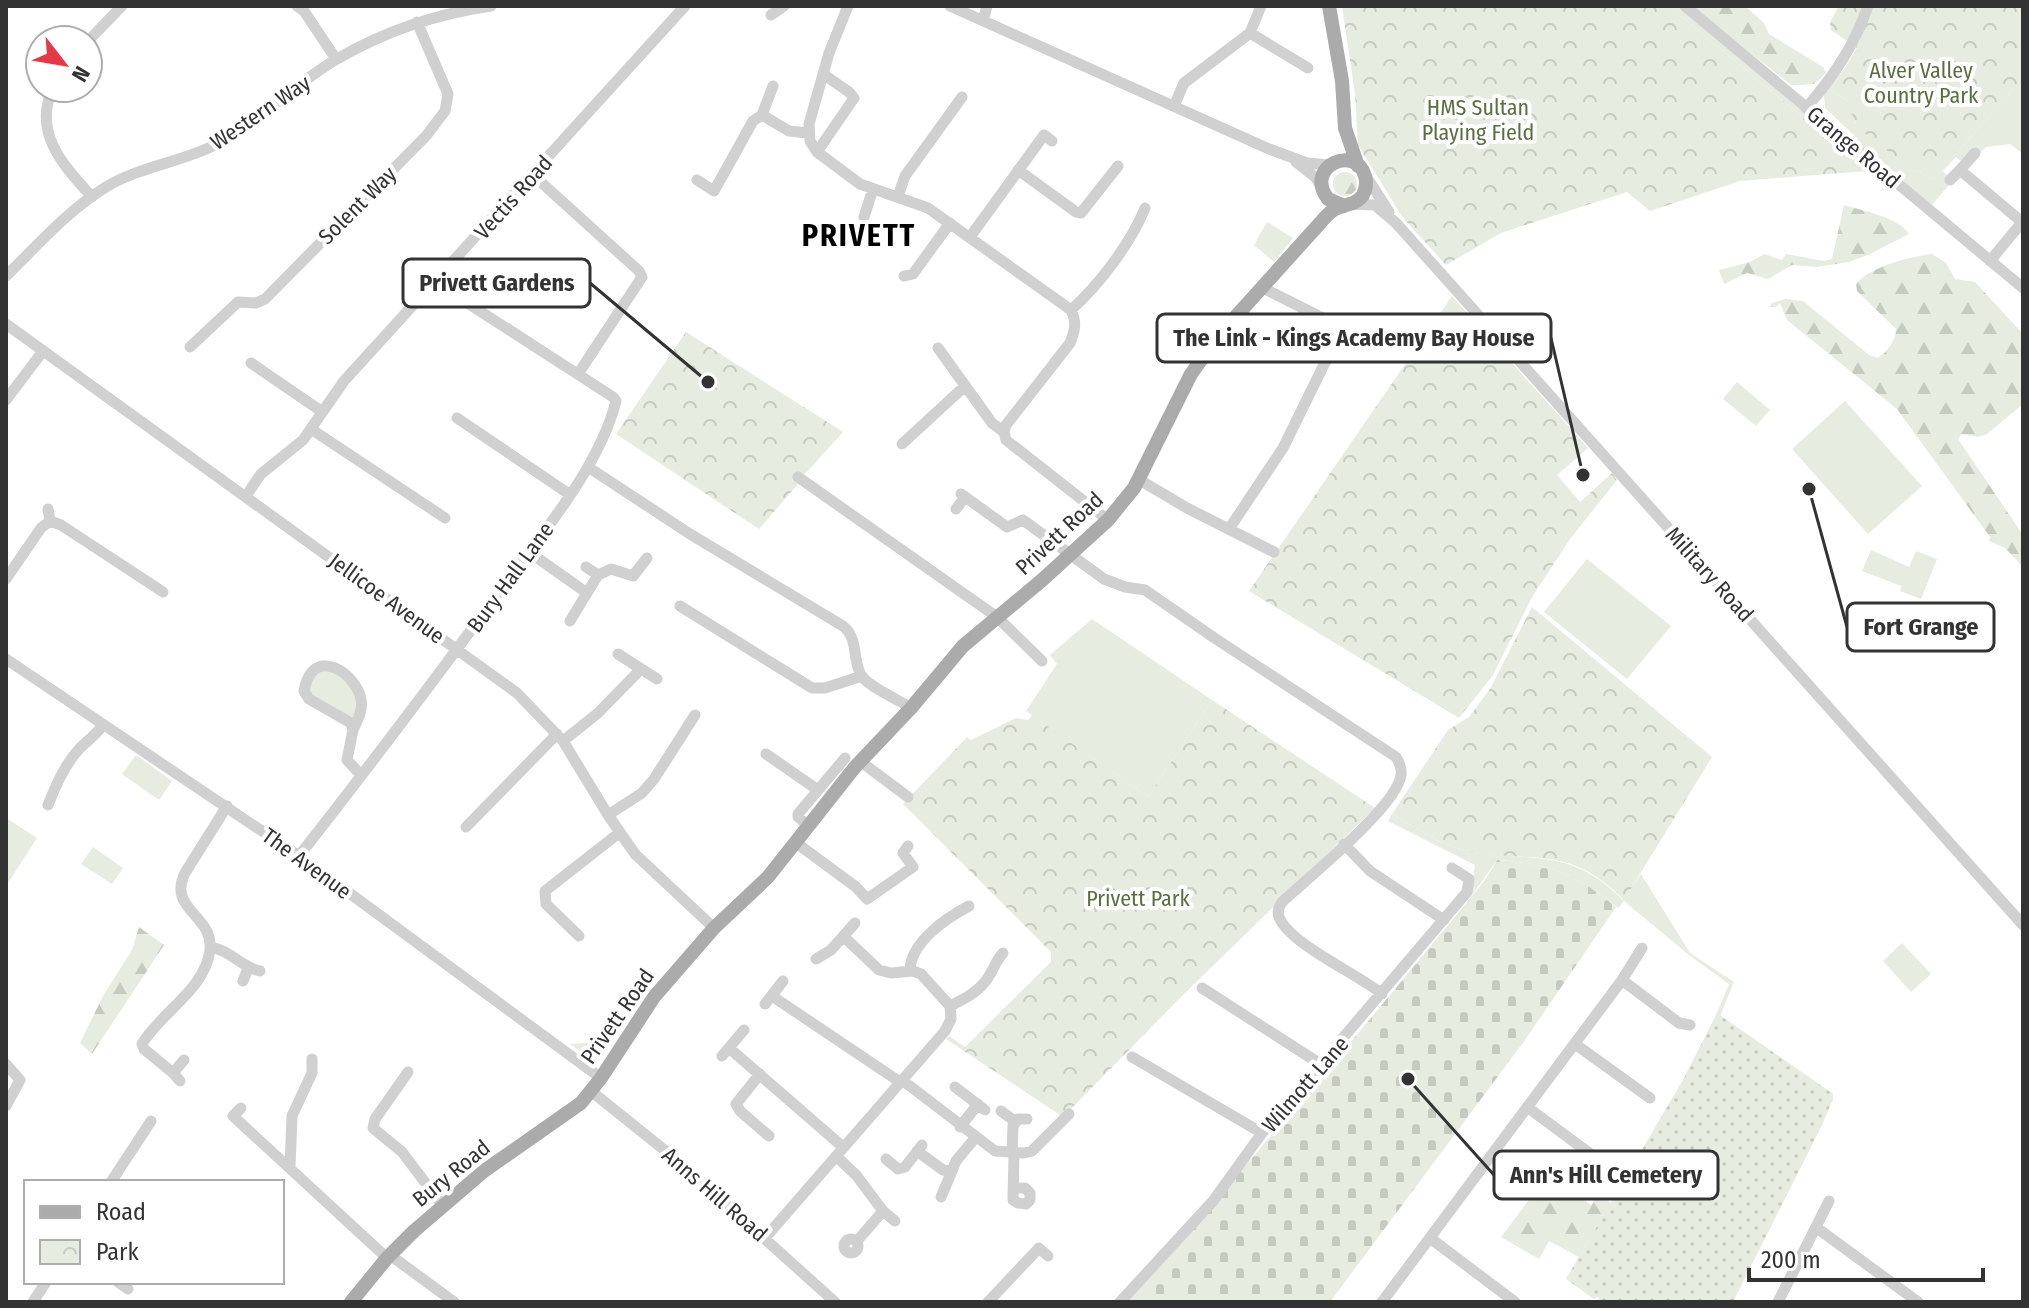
<svg xmlns="http://www.w3.org/2000/svg" width="2029" height="1308" font-family="'Fira Sans Condensed',sans-serif">
<style>
.grass{fill:#e6ecdf}
.forest{fill:url(#forest-firs)}
.cemetery{fill:url(#cemetery-stones)}
.park{fill:url(#park-crowns)}
.garden{fill:url(#garden-dots)}
.lines{fill:none;stroke-linecap:round;stroke-linejoin:round}
.minor{stroke:#d0d0d0;stroke-width:11}
.major{stroke:#ababab;stroke-width:14}
.labels{text-anchor:middle;stroke-width:8;stroke-linejoin:round;paint-order:stroke}
.park-label{font-size:22px;fill:#56703f;stroke:#fff}
.street-label{font-size:22px;fill:#333;stroke:#fff}
.district-label{font-size:30px;font-weight:bold;letter-spacing:2px;fill:#000;stroke:#fff}
.leader{fill:none;stroke:#333;stroke-width:3}
.callout-dot{fill:#333;stroke:#fff;stroke-width:3}
.callout{fill:#fff;stroke:#333;stroke-width:3}
.callout-label{font-size:24px;text-anchor:middle;font-weight:bold;fill:#333}
</style>
<defs>
<pattern id="forest-firs" width="22" height="20" patternUnits="userSpaceOnUse" patternTransform="scale(2)"><rect width="22" height="20" fill="#e6ecdf"/><path d="M5 1l3.5 6h-7zM16 11l3.5 6h-7z" fill="#c6cbc0"/></pattern>
<pattern id="cemetery-stones" width="16" height="16" patternUnits="userSpaceOnUse" patternTransform="scale(2)"><rect width="16" height="16" fill="#e6ecdf"/><path d="M2 7V4a2 2 0 0 1 4 0v3zM10 15v-3a2 2 0 0 1 4 0v3z" fill="#c6cbc0"/></pattern>
<pattern id="park-crowns" width="20" height="18" patternUnits="userSpaceOnUse" patternTransform="scale(2)"><rect width="20" height="18" fill="#e6ecdf"/><path d="M2 6a3 3 0 1 1 6 0M12 15a3 3 0 1 1 6 0" fill="none" stroke="#c6cbc0"/></pattern>
<pattern id="garden-dots" width="8" height="8" patternUnits="userSpaceOnUse" patternTransform="scale(2)"><rect width="8" height="8" fill="#e6ecdf"/><path d="M2 2h.1M6 6h.1" fill="none" stroke="#c6cbc0" stroke-width="1.8" stroke-linecap="round"/></pattern>
</defs>
<rect width="100%" height="100%" fill="#fff"/>
<path class="grass" d="M1669,6H1677L1873,170L1867,171Z
M1691,6H1702L1799,85H1791Z
M1846,66L1831,90L1850,103L1855,123L1867,133L1913,168L1933,180L2023,78L2021,112L2023,154L2010,144L1986,147L1980,153L1974,147L1961,161L1956,157L1943,171L1948,176V186L1932,205L1857,143L1858,139L1825,108L1824,95Z
M1267,222L1293,238L1274,262L1254,245Z
M1737,382L1770,410L1756,426L1723,399Z
M1845,401L1922,486L1868,534L1792,449Z
M1871,550L1909,567L1916,551L1937,559L1921,599L1900,591L1901,586L1862,571Z
M1587,559L1671,626L1627,679L1544,612Z
M1092,619L1212,700L1148,797L1026,711L1057,664L1050,655Z
M325,667L346,679L360,702L352,720L312,698L307,691L308,683Z
M136,755L172,781L159,800L122,774Z
M1392,814C1415,827 1439,844 1464,850C1531,864 1568,845 1623,900L1641,874L1690,953L1734,982L1720,1016L1833,1094V1099L1805,1159L1829,1095L1715,1017L1729,984L1689,955L1624,901L1618,908C1574,874 1553,864 1497,860L1470,898L1475,865L1388,821Z
M6,818L37,838L6,886Z
M93,847L123,868L112,884L81,864Z
M1902,943L1931,974L1911,992L1883,961Z
M615,1036L596,1059L590,1058L570,1044L588,1043Z"/>
<path class="forest" d="M1707,6H1745L1764,23L1769,34L1823,67L1826,73L1814,84L1799,85L1705,9Z
M1333 184a12 12 0 1 1 24 0a12 12 0 1 1-24 0Z
M1844,205C1863,211 1899,217 1909,234L1868,255L1849,262L1817,267L1792,265L1768,279L1747,273L1724,284L1719,270L1750,262L1764,254L1782,260L1786,254L1824,261L1832,259Z
M1932,254L1946,263L1955,279L1975,282L2023,334V404L1987,434L1978,437L1962,434L1958,439L2023,535V567L2005,548L1989,541L1990,537L1897,409L1787,320L1780,303L1776,307H1770L1772,303L1785,299L1803,301L1869,355L1877,358C1887,353 1896,340 1896,329L1857,291L1856,284C1871,266 1909,257 1932,254Z
M139,927L164,945L92,1054L80,1043L104,994L132,950Z
M1549,1173L1591,1205L1599,1194L1611,1203L1579,1257L1549,1241L1539,1259L1501,1237Z"/>
<path class="cemetery" d="M1497,860C1551,864 1574,873 1616,907L1525,1040L1330,1302H1124C1249,1165 1367,1024 1485,880Z"/>
<path class="park" d="M1342,6H1669L1867,171L1740,181L1650,211L1627,192L1501,233L1446,265L1403,218L1358,145L1355,94Z
M1839,6H2023V78L1933,180C1916,170 1864,138 1855,122C1852,117 1851,109 1850,103L1831,90L1857,48L1831,30L1830,22Z
M1452,296L1588,448L1557,475L1580,502L1612,473L1617,480L1570,539L1532,597L1493,675L1459,718L1249,591Z
M686,332L843,432L805,474L797,476L798,484L759,529L616,434Z
M1532,607L1712,757L1624,900C1567,842 1531,865 1464,850C1439,844 1415,827 1392,814L1448,730L1469,717L1490,689Z
M1212,700L1375,808L1183,995L1063,1117L946,1039L949,1036L965,1047L1051,962V952L903,804L967,737L971,740L1016,718L1028,720L1032,715L1148,797Z"/>
<path class="garden" d="M1720,1015L1833,1094V1099L1822,1125L1733,1302H1601L1598,1297L1594,1299L1566,1279L1684,1078L1715,1017Z"/>
<g class="lines">
<path class="minor" d="M297,6L304,11L336,59
M848,6L829,53L809,124L810,141L817,152L860,184L928,208L1071,310C1077,323 1075,330 1070,343L1006,425L1004,432
M950,6L1269,149L1307,163L1329,165
M1685,6L2023,288
M771,15L784,6
M983,21L987,6
M1250,33L1308,68
M88,41L122,6
M53,88C32,133 64,166 92,197
M1174,106L1184,83L1250,33L1261,6
M1806,108C1834,76 1854,46 1868,6
M762,115L773,86
M817,152L854,98L849,92L823,74
M1975,153L1960,170L2022,222
M1296,162L1315,177L1321,186
M1018,170L1076,212L1081,213L1118,166
M533,175L639,271L642,277L578,374
M1366,176L1389,212
M697,180L714,191L753,121L762,115L789,131L808,133
M1950,180L1960,170
M898,196L905,176L962,97
M1351,204L1375,205L1396,223L2023,925
M864,217L873,189
M970,237L1044,135L1052,141
M1990,261L2023,221
M6,276C37,246 68,210 106,187C142,165 187,162 224,140C264,117 297,82 337,59C385,31 436,14 491,6
M904,276L913,274L950,223
M1263,288L1370,342
M1071,310C1099,285 1131,243 1145,208
M6,324L517,693L563,741L608,815L635,854L714,928
M190,347L238,302L256,303L265,299L426,136L445,111L448,94L417,22
M938,348L992,423L1004,432L1006,440L1108,520
M251,363L321,411
M6,400L43,351
M457,418L569,494
M311,429L445,518
M902,444L965,386
M588,467L690,534L843,626C859,639 852,659 861,675C867,686 899,700 911,708
M798,477L997,617L1042,661
M1138,479L1187,508L1274,552
M961,494L1007,527L1023,520L1104,579L1125,587L1145,590L1216,639L1396,757C1399,762 1402,768 1401,775C1398,805 1308,878 1283,901C1279,906 1276,912 1280,919C1292,945 1358,974 1382,994
M246,496L261,474L303,440L344,381L685,6
M48,509L50,521
M956,509L965,497
M1229,529L1283,448L1342,328
M529,552L587,593
M586,567L598,575
M6,579L41,528L50,521L61,525L163,592
M680,606L812,688H825L862,676
M570,621L598,575L611,569L633,576L647,558
M618,654L657,679
M6,659L299,856L601,1078
M353,730C357,721 363,711 361,700C358,675 313,642 304,691L309,699L351,723L353,730L347,760L361,775
M563,741L598,713L640,670
M766,754L818,790
M860,761L908,797
M48,805C56,785 65,764 80,748C88,740 96,735 103,725
M608,815L642,793L654,779L695,715
M808,825L798,817V814L845,758
M466,827L557,734
M795,842L856,887L867,899L913,867L903,853L908,846
M1344,844L1370,871L1444,920
M299,856C368,768 436,678 502,588C542,534 600,466 616,401L613,397L435,282
M579,936L546,904L545,891L619,833
M210,947C230,950 241,967 260,971
M816,959L831,950L855,923
M910,970C911,942 946,918 969,906
M1622,980L1679,1023L1690,1025
M243,981L248,968
M1202,988L1322,1065
M772,996L900,1082
M765,1004L783,981
M950,1006C962,1000 975,994 984,983C992,974 994,963 1003,953
M1575,1044L1650,1098
M729,1048L843,1147
M722,1056L744,1030
M1132,1057L1262,1133
M6,1064L20,1080L6,1106
M408,1072L375,1119L373,1128L402,1152L443,1206
M173,1073L144,1049L142,1044C161,1012 205,990 210,950C214,915 167,910 185,873L227,806
M760,1074L736,1104L740,1111L769,1136
M902,1080L995,1151L1024,1153L1032,1151L1069,1114
M180,1081L173,1073L184,1060
M955,1087L985,1110
M591,1091L678,1161L835,1302
M1527,1107L1608,1167
M241,1108L233,1116L387,1258
M1001,1111L1016,1122
M960,1127L978,1104
M917,1151L943,1170L952,1171L956,1161L975,1138
M1012,1153L1013,1126L1018,1119H1027
M836,1156L856,1175L883,1211L857,1241
M886,1159L898,1169L905,1167L922,1145
M290,1168L292,1116L312,1073V1059
M111,1182L151,1121
M1013,1188H1025L1030,1193V1200L1026,1204L1018,1203L1013,1200L1014,1153
M941,1197L952,1171
M883,1211L895,1221
M1817,1228L1918,1302
M765,1238L945,1031L951,1019L950,1006L921,974L913,971L891,973L879,970L844,937
M1430,1238L1515,1302
M844 1246a7 7 0 1 1 14 0a7 7 0 1 1-14 0Z
M390,1255L454,1302
M118,1282L128,1289
M33,1302L46,1282
M988,1302L1039,1248L1048,1256
M1120,1302L1213,1201L1262,1133L1467,892L1469,879L1452,868
M1382,1302L1622,980L1642,948
M1778,1302L1829,1201"/>
<path class="major" d="M1329,6L1342,81L1345,128L1358,166
M351,1302L387,1258L414,1231L484,1171L581,1103L601,1078L654,997L714,928L768,877L855,767L911,708L963,646L1041,581L1108,520L1134,488L1191,374L1220,334L1321,222C1325,217 1330,212 1335,209C1345,204 1356,205 1363,195C1366,189 1367,183 1365,176C1356,144 1303,166 1328,199L1344,206"/>
</g>
<g class="labels">
<g class="park-label">
<text x="1921" y="78">Alver Valley<tspan x="1921" dy="25">Country Park</tspan></text>
<text x="1478" y="115">HMS Sultan<tspan x="1478" dy="25">Playing Field</tspan></text>
<text x="1138" y="906">Privett Park</text>
</g>
<g class="street-label">
<text transform="translate(260 112) rotate(-34)" y="8">Western Way</text>
<text transform="translate(1854 147) rotate(40)" y="8">Grange Road</text>
<text transform="translate(513 197) rotate(-48)" y="8">Vectis Road</text>
<text transform="translate(357 205) rotate(-45)" y="8">Solent Way</text>
<text transform="translate(1059 533) rotate(-43)" y="8">Privett Road</text>
<text transform="translate(1710 574) rotate(48)" y="8">Military Road</text>
<text transform="translate(510 577) rotate(-54)" y="8">Bury Hall Lane</text>
<text transform="translate(387 598) rotate(36)" y="8">Jellicoe Avenue</text>
<text transform="translate(307 863) rotate(36)" y="8">The Avenue</text>
<text transform="translate(617 1016) rotate(-55)" y="8">Privett Road</text>
<text transform="translate(1305 1084) rotate(-49)" y="8">Wilmott Lane</text>
<text transform="translate(451 1173) rotate(-39)" y="8">Bury Road</text>
<text transform="translate(715 1194) rotate(41)" y="8">Anns Hill Road</text>
</g>
<g class="district-label">
<text x="859" y="246">PRIVETT</text>
</g>
</g>
<path class="leader" d="M708 382L590 283M1583 475L1551 338M1809 489L1847 627M1408 1079L1494 1175"/>
<g class="callout-dot">
<circle cx="708" cy="382" r="8"/>
<circle cx="1583" cy="475" r="8"/>
<circle cx="1809" cy="489" r="8"/>
<circle cx="1408" cy="1079" r="8"/>
</g>
<g class="callout">
<rect x="403" y="259" width="187" height="48" rx="8"/>
<rect x="1157" y="314" width="394" height="48" rx="8"/>
<rect x="1847" y="603" width="147" height="48" rx="8"/>
<rect x="1494" y="1151" width="224" height="48" rx="8"/>
</g>
<g class="callout-label">
<text x="497" y="291">Privett Gardens</text>
<text x="1354" y="346">The Link - Kings Academy Bay House</text>
<text x="1921" y="635">Fort Grange</text>
<text x="1606" y="1183">Ann's Hill Cemetery</text>
</g>
<rect width="2029" height="1308" fill="none" stroke="#333333" stroke-width="16"/>
<rect x="24" y="1180" width="260" height="104" fill="#ffffff" stroke="#adadad" stroke-width="2"/>
<rect x="40" y="1206" width="40" height="12" fill="#ababab" stroke="#adadad" stroke-width="2"/>
<text x="96" y="1220" font-size="24" fill="#333333">Road</text>
<rect x="40" y="1240" width="40" height="24" fill="url(#park-crowns)" stroke="#adadad" stroke-width="2"/>
<text x="96" y="1260" font-size="24" fill="#333333">Park</text>
<g transform="translate(64 64) rotate(121)"><circle r="38" fill="#ffffff" stroke="#adadad" stroke-width="2"/>
<path d="M0-6L14 30L0 20L-14 30Z" fill="#e63946"/>
<text y="-12" font-size="22" font-weight="bold" text-anchor="middle" fill="#333333">N</text>
</g>
<path d="M1749 1268v12h234v-12" fill="none" stroke="#333333" stroke-width="4"/>
<text x="1761" y="1268" font-size="24" fill="#333333" stroke="#ffffff" stroke-width="6" paint-order="stroke">200 m</text>
</svg>
